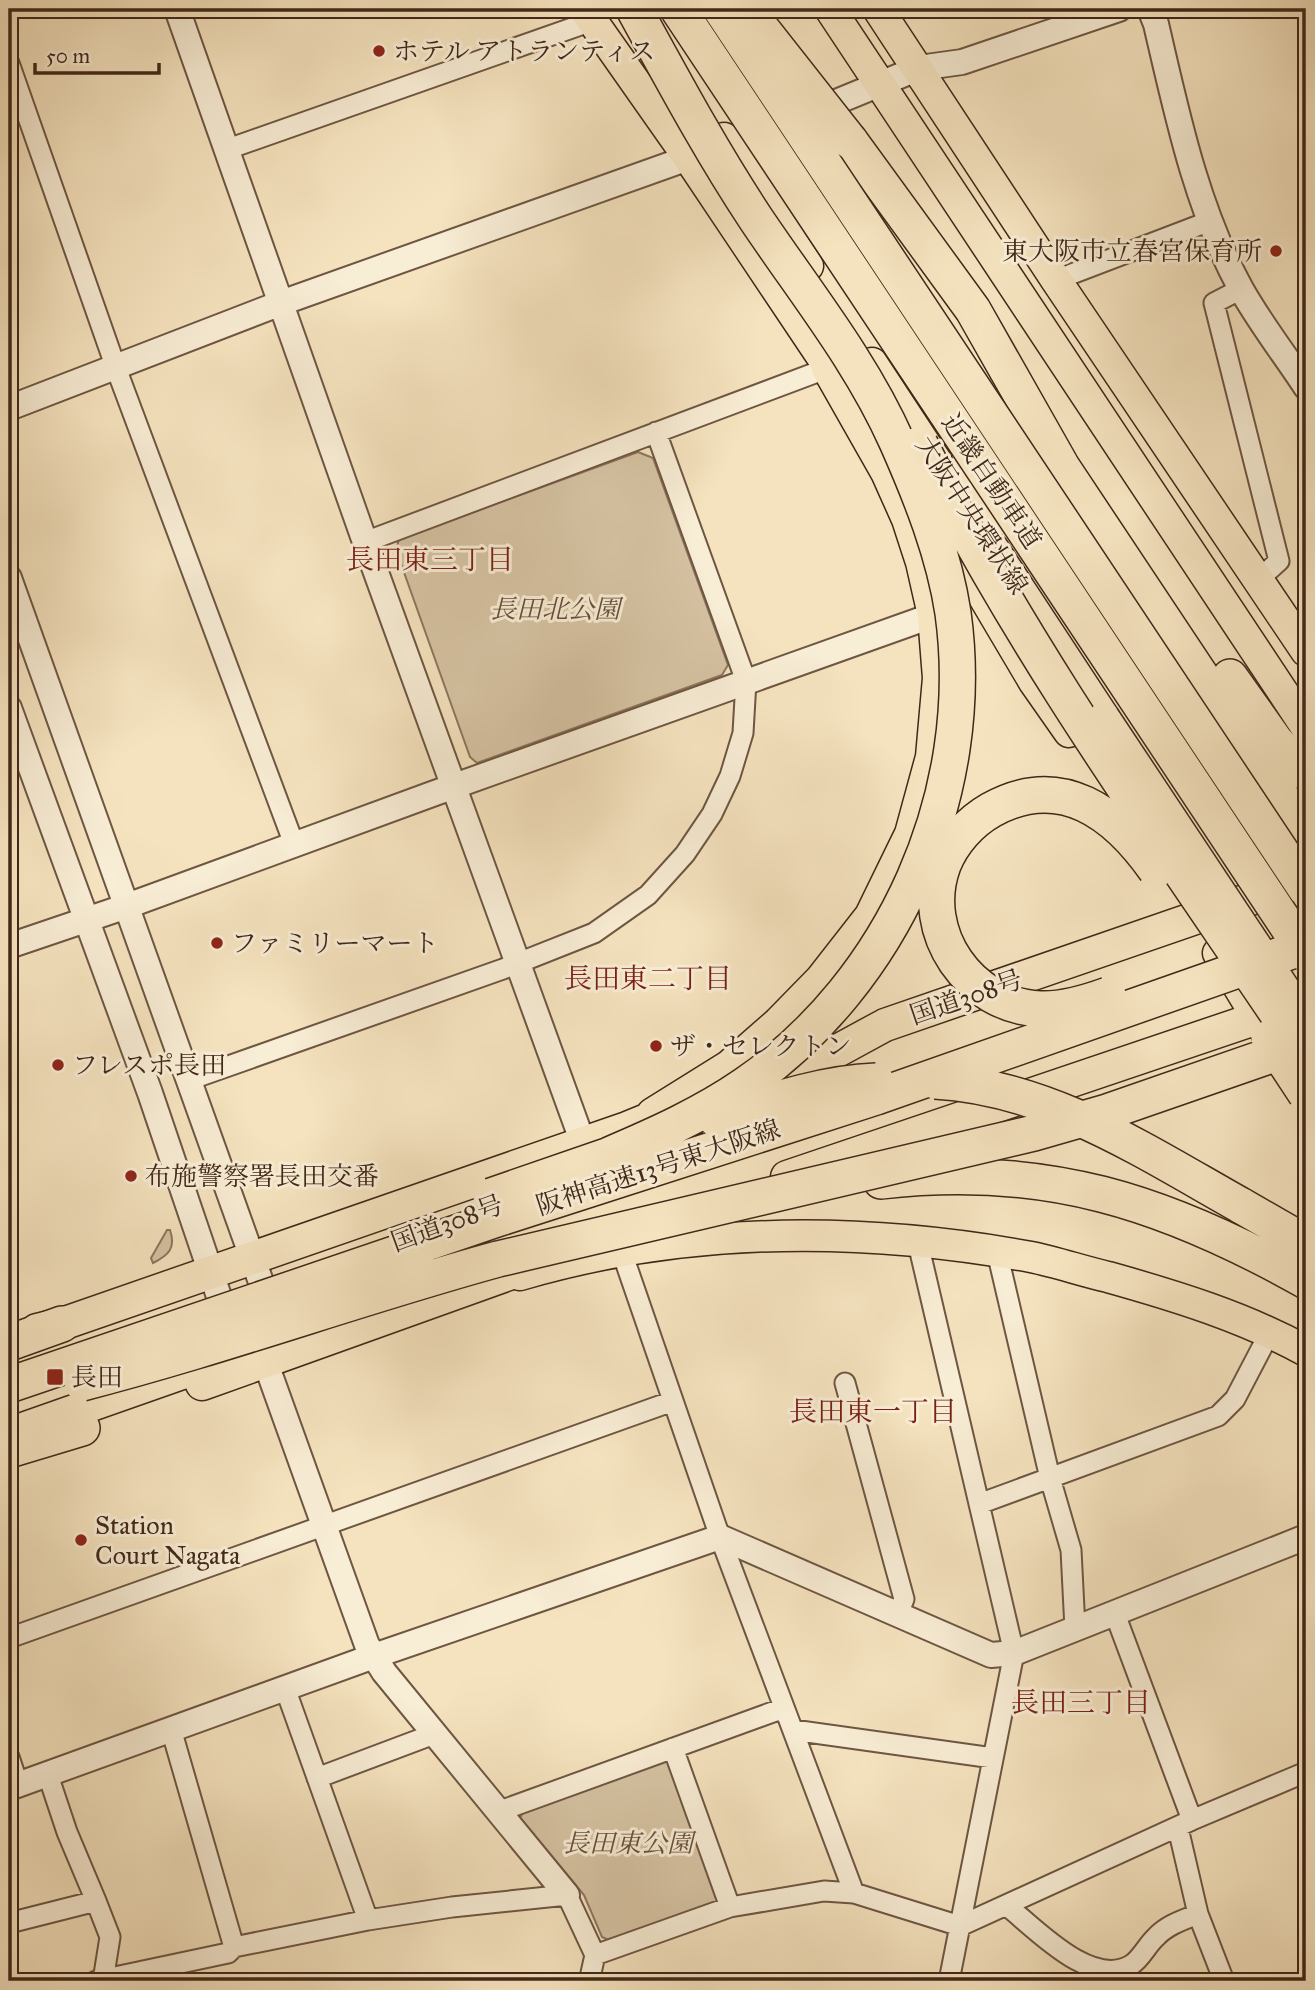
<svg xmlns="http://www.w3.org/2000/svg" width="1315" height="1990" font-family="'IM FELL Great Primer','Noto Serif JP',serif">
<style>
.green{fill:#d6c3a3;stroke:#8c755e;stroke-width:2}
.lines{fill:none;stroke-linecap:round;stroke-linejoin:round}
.minor-casing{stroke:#6e5642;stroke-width:23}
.tertiary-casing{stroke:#6e5642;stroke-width:28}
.primary-casing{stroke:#412719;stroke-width:33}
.trunk-casing{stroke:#412719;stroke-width:35}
.motorway-casing{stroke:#412719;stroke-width:38}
.minor{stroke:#f8edd5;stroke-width:19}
.tertiary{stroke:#f8edd5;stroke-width:24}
.primary{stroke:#f5e3bf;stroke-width:30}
.trunk{stroke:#f5e3bf;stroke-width:32}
.motorway{stroke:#f5e3bf;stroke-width:35}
.primary-bridge-casing{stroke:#412719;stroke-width:33;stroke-linecap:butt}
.motorway-bridge-casing{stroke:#412719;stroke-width:38;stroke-linecap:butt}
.primary-bridge{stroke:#f5e3bf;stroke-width:30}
.motorway-bridge{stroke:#f5e3bf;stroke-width:35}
.poi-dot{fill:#8f2418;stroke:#f8edd5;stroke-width:2.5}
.labels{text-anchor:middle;stroke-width:6;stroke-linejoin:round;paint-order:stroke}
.poi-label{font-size:26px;fill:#412719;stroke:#f8edd5;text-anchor:start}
.street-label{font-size:26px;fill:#412719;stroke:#f8edd5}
.park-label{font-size:26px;font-style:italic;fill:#664e3c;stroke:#f8edd5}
.neighbourhood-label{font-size:28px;fill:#7a1f14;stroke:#f8edd5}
</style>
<rect width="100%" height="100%" fill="#f5e3bf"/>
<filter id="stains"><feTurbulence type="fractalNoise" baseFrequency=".00286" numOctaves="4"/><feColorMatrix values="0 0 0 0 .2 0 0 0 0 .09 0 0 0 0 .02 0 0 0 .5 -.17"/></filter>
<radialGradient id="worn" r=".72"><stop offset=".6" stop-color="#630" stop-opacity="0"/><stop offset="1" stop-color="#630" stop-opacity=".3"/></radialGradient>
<path class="green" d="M638,452L653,458L728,665L722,675L477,763L470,757L396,550L399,539Z
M167,1230H170C176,1248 169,1255 153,1263L151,1258Z
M659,1758L670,1763L718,1897L715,1905L613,1942L602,1937L584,1895L520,1818L525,1808Z"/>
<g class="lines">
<g class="minor-casing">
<path id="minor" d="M9,63L116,368L294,844
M228,149L592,21
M1056,280L1210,221
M1241,289L1214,303L1279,561L1259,579
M365,542L828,368
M189,1080L503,969L594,933L648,895L685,854L712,814L730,776L743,733L746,681L656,432
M917,1239L1014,1653L949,1981
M618,1241L720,1537L854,1893
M997,1252L1050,1478L1071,1550L1075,1629
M845,1383L904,1599L898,1614
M979,1504L1218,1416L1235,1399L1270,1332
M1115,1614L1192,1820
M9,1638L673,1401
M285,1688L368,1920
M171,1729L234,1947
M793,1730L993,1758
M673,1748L730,1907
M9,1757L18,1784
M48,1775L67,1832L96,1901L110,1937L103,1981
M317,1778L434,1734
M500,1811L784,1708
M1178,1828L1198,1914L1224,1981
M1006,1905C1035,1928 1091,1989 1131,1965C1141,1959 1147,1945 1156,1937C1167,1925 1183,1920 1198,1914
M9,1923L96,1901
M595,1955L730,1907L824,1891L854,1893L960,1926L1192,1820L1306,1772
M96,1981L228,1953L234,1947L368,1920L452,1907L567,1895L595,1955L591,1973L593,1981"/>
</g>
<g class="tertiary-casing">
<path id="tertiary" d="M177,9L365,542L583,1143
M1150,9L1156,24C1177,114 1196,207 1241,289C1260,323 1285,355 1306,387
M746,139L919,68L962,62L1119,9
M9,408L281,303L705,152
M9,578L271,1310
M9,708L150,1093L229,1326
M9,946L127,906L435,793L934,615
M265,1361L367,1645L384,1672L567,1895
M9,1788L374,1656L720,1537L991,1655L1014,1653L1306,1537"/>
</g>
<g class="primary-casing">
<path id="primary" d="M584,9L688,157L842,387
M830,9L1306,727
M878,9L1056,280L1306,651
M724,138L808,266
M872,363L937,462
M937,518L1034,682L1069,732
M993,548L1104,717
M1218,953L1270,1039
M520,1275C687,1226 860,1226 1031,1257C1056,1262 1082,1271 1108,1277C1176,1296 1244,1317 1306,1351"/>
</g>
<g class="trunk-casing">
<path id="trunk" d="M749,1099L885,1025L1288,886
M653,1114L730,1066L779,1023L821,980L871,916L911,834L932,757L939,678L934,615L922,562L908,519L887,472L828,368
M787,1177L1299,1004
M37,1330L62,1324L627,1128L676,1108
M202,1384L545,1261
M17,1431L222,1359"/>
</g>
<g class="motorway-casing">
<path id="motorway" d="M850,141L973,310L1062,467L1306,834
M1230,677L1276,742L1306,773
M881,1181C1044,1162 1166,1202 1306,1281
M1240,1205L1306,1243
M9,1343L62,1324
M9,1450L82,1428"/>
</g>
<use href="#minor" class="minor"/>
<use href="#tertiary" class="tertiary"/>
<use href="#primary" class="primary"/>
<use href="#trunk" class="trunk"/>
<use href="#motorway" class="motorway"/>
<g class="primary-bridge-casing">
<path id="primary-bridge" d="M1104,717L1306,1021"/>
</g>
<g class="motorway-bridge-casing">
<path id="motorway-bridge" d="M678,9L1306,954
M721,9L1306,889
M746,9L850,141
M920,444C1028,660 1172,856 1306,1056
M1108,995C1086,1003 1063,1010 1040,1009C970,1006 918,933 943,865C952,842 970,822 991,810C1061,771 1116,813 1156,870
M1269,1038L1306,1094
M935,1081C1048,1087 1144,1151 1240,1205
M716,1119C768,1102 821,1083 876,1081
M609,1155C656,1135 703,1114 745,1085C894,982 978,794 953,613C944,554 921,496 897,442C861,361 805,292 756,219C711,151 673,80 634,9
M491,1196L630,1148
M82,1383C222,1347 359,1297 498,1259L1034,1133L1107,1112L1306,1043
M9,1385L497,1219L876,1097L1306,946"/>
</g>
<use href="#primary-bridge" class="primary-bridge"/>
<use href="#motorway-bridge" class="motorway-bridge"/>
</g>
<g class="poi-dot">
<circle cx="379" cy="51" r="7"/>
<circle cx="1276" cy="251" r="7"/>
<circle cx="217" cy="943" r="7"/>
<circle cx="656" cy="1046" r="7"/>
<circle cx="58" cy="1065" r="7"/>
<circle cx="131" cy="1176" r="7"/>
<rect x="46" y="1368" width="18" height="18" rx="3.5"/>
<circle cx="81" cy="1540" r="7"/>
</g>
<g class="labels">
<g class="poi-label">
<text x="393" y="60">ホテル アトランティス</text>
<text x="1262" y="260" text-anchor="end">東大阪市立春宮保育所</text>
<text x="231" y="952">ファミリーマート</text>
<text x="670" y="1055">ザ・セレクトン</text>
<text x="72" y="1074">フレスポ長田</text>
<text x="145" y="1185">布施警察署長田交番</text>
<text x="71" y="1386">長田</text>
<text x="95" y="1534">Station<tspan x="95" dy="30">Court Nagata</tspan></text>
</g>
<g class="street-label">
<text transform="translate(992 481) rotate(56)" y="9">近畿自動車道</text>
<text transform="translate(972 515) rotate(57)" y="9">大阪中央環状線</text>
<text transform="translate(966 997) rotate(-19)" y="9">国道308号</text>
<text transform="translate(658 1167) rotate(-18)" y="9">阪神高速13号東大阪線</text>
<text transform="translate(447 1223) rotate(-20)" y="9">国道308号</text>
</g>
<g class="park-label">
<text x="555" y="618">長田北公園</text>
<text x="628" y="1852">長田東公園</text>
</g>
<g class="neighbourhood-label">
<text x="430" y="569">長田東三丁目</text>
<text x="648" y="988">長田東二丁目</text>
<text x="873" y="1421">長田東一丁目</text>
<text x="1081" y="1712">長田三丁目</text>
</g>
</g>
<rect width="1315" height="1990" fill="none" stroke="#f5e3bf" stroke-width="35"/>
<rect x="10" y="10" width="1294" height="1969" fill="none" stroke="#412719" stroke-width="3.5"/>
<rect x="18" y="18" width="1280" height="1955" fill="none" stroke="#412719" stroke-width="2"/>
<path d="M35 63v10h124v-10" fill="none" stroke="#412719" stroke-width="3.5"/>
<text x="46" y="63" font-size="21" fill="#412719" stroke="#f8edd5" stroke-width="5" paint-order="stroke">50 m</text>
<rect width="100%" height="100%" filter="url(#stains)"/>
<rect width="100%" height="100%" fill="url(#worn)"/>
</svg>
